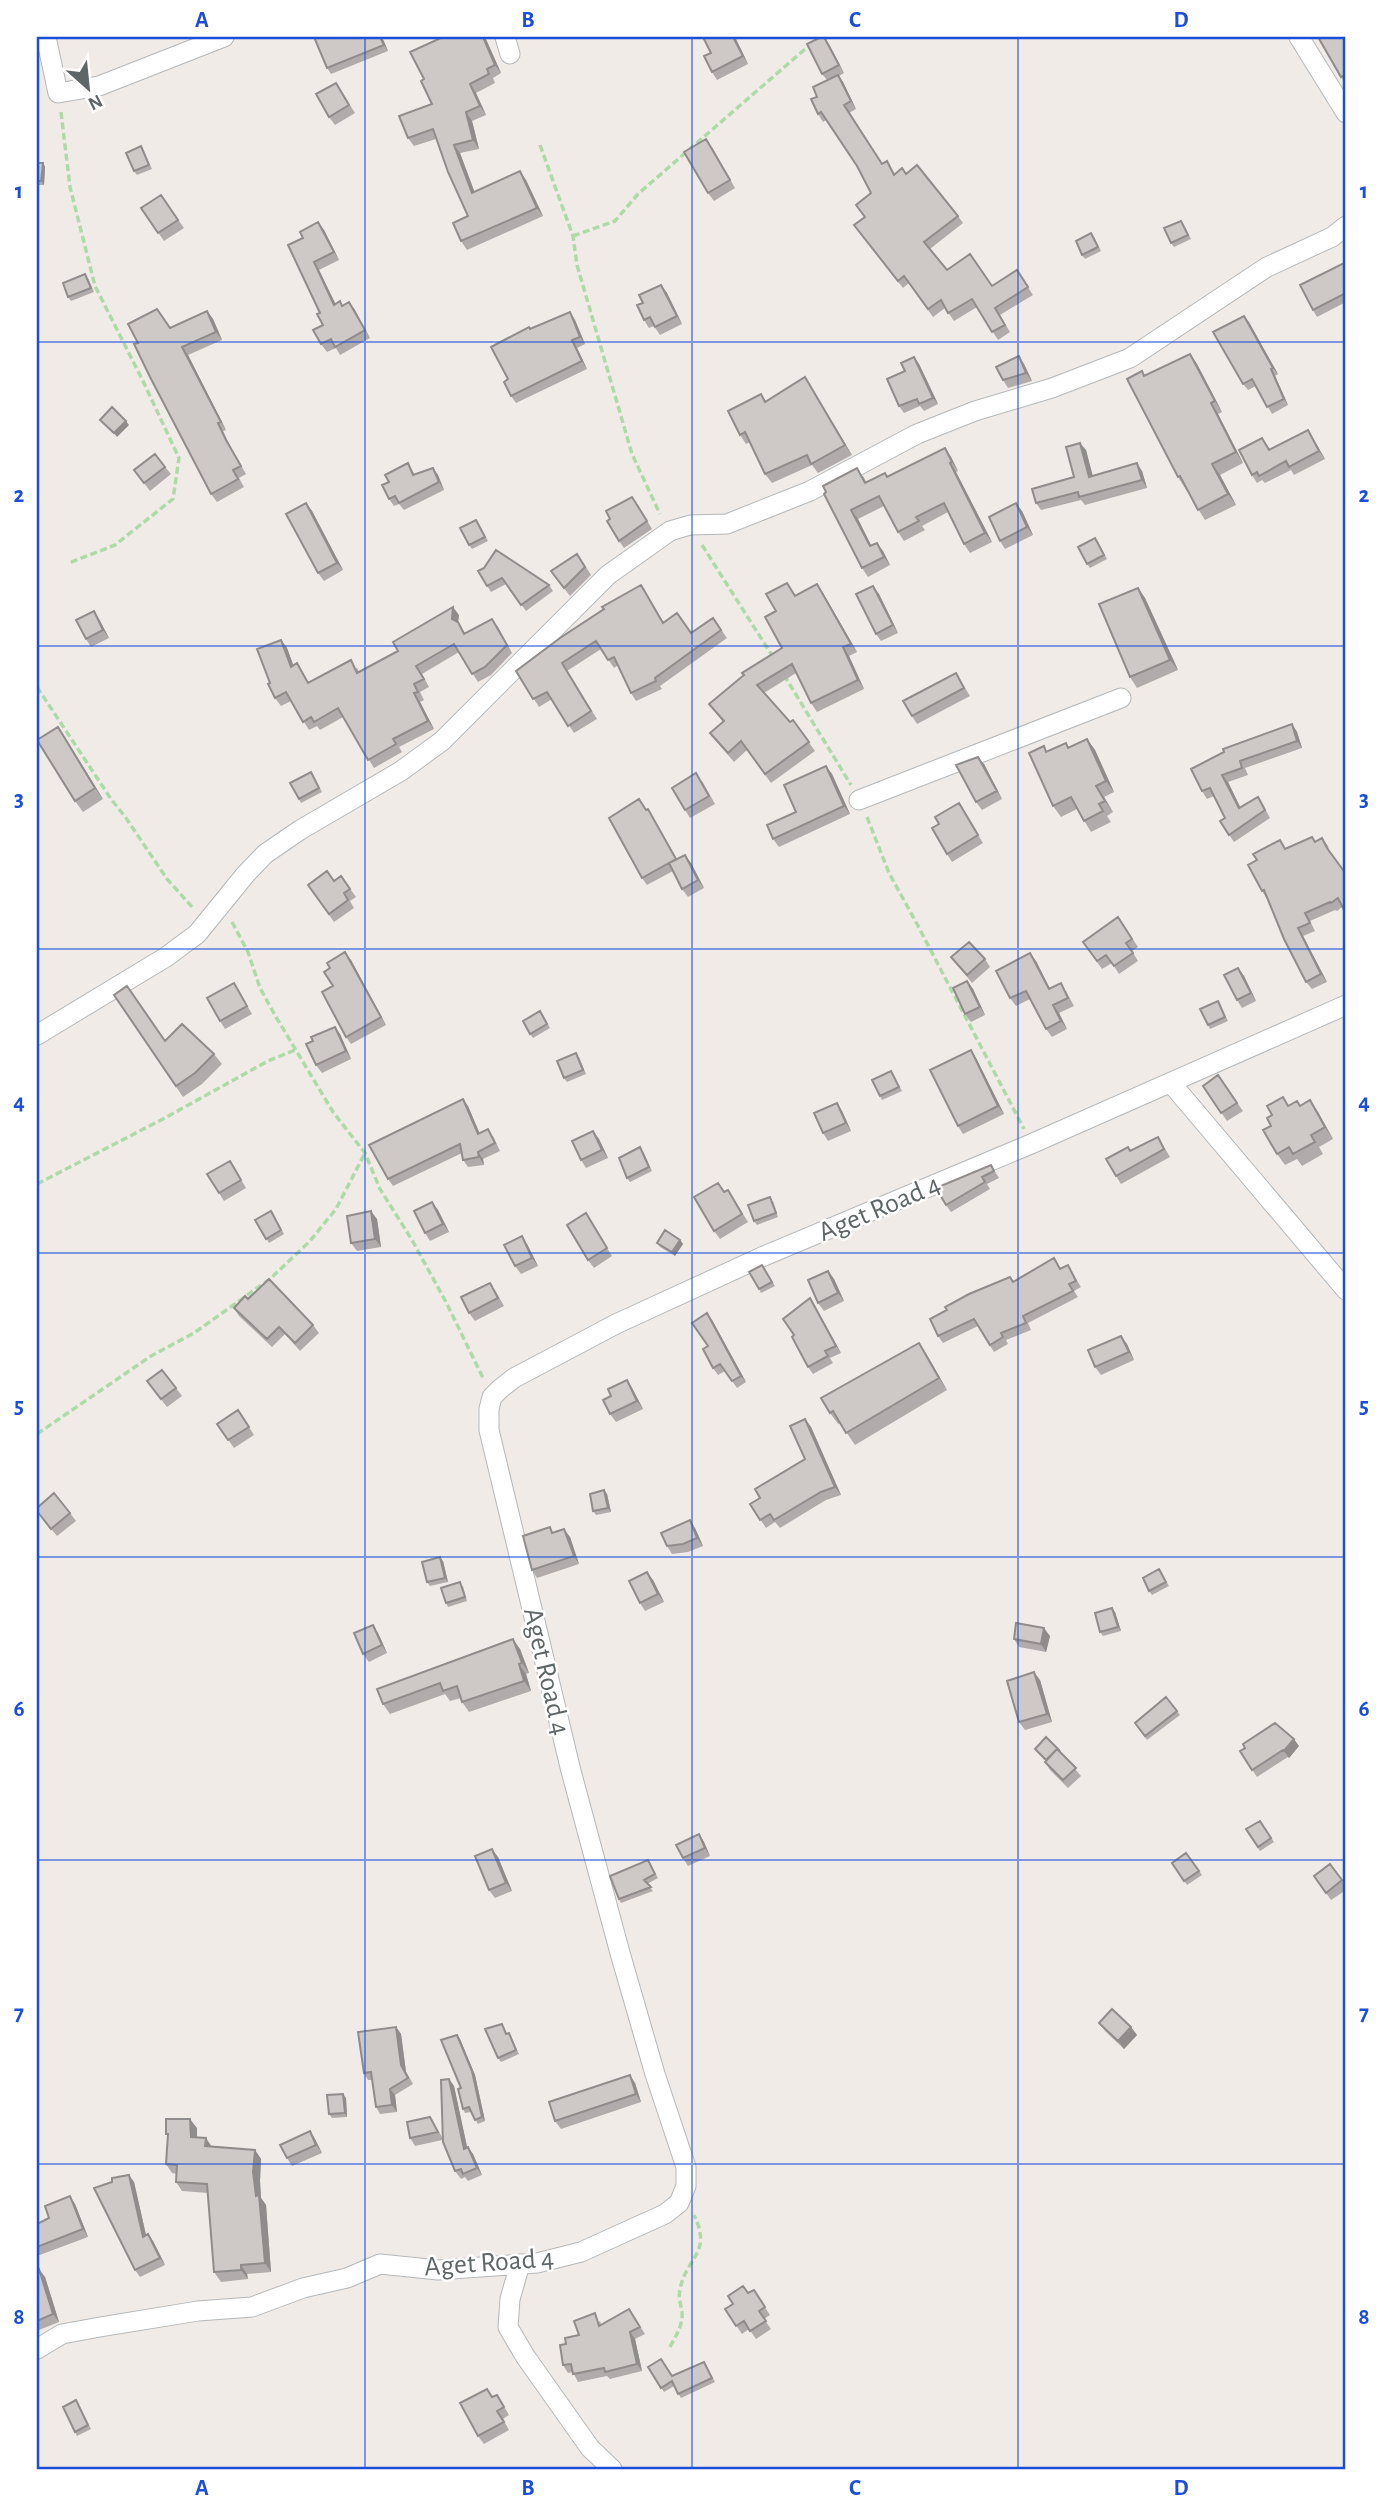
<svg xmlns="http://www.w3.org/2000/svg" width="1383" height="2506" font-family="'Alegreya Sans',sans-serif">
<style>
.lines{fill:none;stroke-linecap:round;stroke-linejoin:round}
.minor-casing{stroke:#b3b8ba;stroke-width:21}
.path{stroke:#aedaa7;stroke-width:3.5;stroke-dasharray:7 3.5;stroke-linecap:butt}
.minor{stroke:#fff;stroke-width:19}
.wall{fill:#b1acab}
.shaded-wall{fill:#908c8b}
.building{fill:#cec8c7;stroke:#908c8b;stroke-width:2}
.grid{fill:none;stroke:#1d4ed8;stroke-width:2;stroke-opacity:0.55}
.labels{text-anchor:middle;stroke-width:5;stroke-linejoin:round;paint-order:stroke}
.street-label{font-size:28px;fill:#5f6668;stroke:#fff}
.neatline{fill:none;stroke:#1d4ed8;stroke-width:2.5}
.grid-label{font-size:23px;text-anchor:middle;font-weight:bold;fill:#1d4ed8}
</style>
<rect width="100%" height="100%" fill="#f1ebe8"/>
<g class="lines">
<g class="minor-casing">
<path id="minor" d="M46,37L58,93L99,86L224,37
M505,37L510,54
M1299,37L1346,113
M859,800L1121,698
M37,1035L166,957L197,934L245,875L265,854L300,830L401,771L442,741L608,575L670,531L690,525L727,524L810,491L917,434L975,411L1052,388L1130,358L1267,267L1332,237L1346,226
M1171,1083L1346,1290
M520,2264L510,2299L508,2327L525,2356L590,2448L612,2469
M37,2349L62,2334L100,2327L198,2311L252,2307L303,2288L347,2278L380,2264L438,2270L537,2263L581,2252L665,2214L679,2203L686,2186V2167L655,2074L620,1953L571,1771L489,1430V1409L492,1397L500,1389L514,1378L616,1324L764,1256L1031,1144L1346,1005"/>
</g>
<path class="path" d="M61,112L70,187L95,286L142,379L179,458L173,499L115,545L69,563
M540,145L573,236L577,265L632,454L660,514
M573,236L615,221L638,194L819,37
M702,545L773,657
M784,675L851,785
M37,687L111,799L126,818L167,879L194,909
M867,817L889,873L917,924L1024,1129
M232,922L248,952L260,988L276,1017L333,1112L365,1153L380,1189L412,1240L446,1302L484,1380
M37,1184L163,1119L268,1061L295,1050
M37,1434L151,1356L194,1333L270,1279L310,1241L336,1209L365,1153
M670,2347C676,2335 683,2326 682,2312C681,2305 678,2297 680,2290C685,2258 713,2254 694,2215"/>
<use href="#minor" class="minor"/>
</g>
<path class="wall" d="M311,37H382L388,51L331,74L327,68L315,38L312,39Z
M485,37L501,73L493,78L495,83L476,93L486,115L472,121L479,149L460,153L474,192L526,180L543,216L467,250L461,241L468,216L436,139L414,146L408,138L432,104L424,79Z
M735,37L748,64L717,80L712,72Z
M824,37L844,73L839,76L843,82L856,109L849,113L882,163L887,161L895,174H906L958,216L963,223L930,249L947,270L992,286L1017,270L1033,295L1000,315L1010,332L998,340L977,307L954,321L945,308L933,317L909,283L903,288L854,225L864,217L856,205L871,193L857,166L826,120L823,122L818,114L817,97L827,80L822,74Z
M1346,37V85L1341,77Z
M336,83L355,113L335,125L329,117Z
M141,146L152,169L137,175L134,171Z
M712,147L735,188L714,201L708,193Z
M37,163H43L45,167L44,185H37Z
M161,195L184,228L164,241L141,208Z
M318,222L324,230L339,260L319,270L335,304L340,301L343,306L349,302L370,338L340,355L336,348L327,352L321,344L323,325L303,238Z
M1184,225L1191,239L1174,247L1171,243Z
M1094,237L1101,251L1085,259L1082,255Z
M1346,262V302L1317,317L1313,310Z
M88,278L94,292L71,301L68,297Z
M661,285L667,293L682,324L660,335L654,326L649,328L644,320L643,303Z
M207,311L213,319L222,340L188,355L226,430L223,431L231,448L246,474L239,478L244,487L217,502L211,494L170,328Z
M570,312L575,320L585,344L577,348L587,369L516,403L511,396L508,379L530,329Z
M1244,316L1278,374L1275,376L1288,405L1272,414L1256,386L1248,390L1243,384Z
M1190,354L1197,364L1222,412L1218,414L1243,463L1220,475L1236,505L1205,520L1178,477L1145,376Z
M914,357L919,364L938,404L924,411L920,406L904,413L899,406L905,371Z
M1024,364L1032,381L1008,388L1003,380Z
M805,377L852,455L818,473L812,465L772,483L765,474L750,442L746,444L740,435L761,394L766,401Z
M1308,430L1325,459L1294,475L1291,470L1265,483L1262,480L1257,483L1252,475L1262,438L1270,449Z
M945,448L951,457L958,471L956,472L992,542L970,553L964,544L948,512L922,526L925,530L904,541L898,532L884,506L858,519L871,546L883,551L890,565L868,577L862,568L824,494L863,476L867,483L887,476Z
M1086,450L1092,476L1142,471L1147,488L1085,505L1081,500L1041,510L1036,503L1074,477Z
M408,463L415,475L433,468L438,475L444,490L404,510L399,504L394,506L389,499V482Z
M165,467L171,474L150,491L134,470Z
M306,503L312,511L343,570L324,581L318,573Z
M638,505L652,529L624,548L619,541Z
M1022,511L1033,535L1005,549L1000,541Z
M479,524L488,541L472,549L469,545Z
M1098,542L1107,559L1090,568L1087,564Z
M583,562L591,575L570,596L551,571Z
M478,571L549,585L553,591L526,611L506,584L491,592Z
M787,583L796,596L817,584L823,593L857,652L849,656L864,689L817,712L811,703L796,673L764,693L790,722L793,720L815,751L771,783L747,750L734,762L716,741L710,733L723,722L709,704L782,648L776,611Z
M641,585L664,623L691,633L713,618L727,638L660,686L662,689L636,701L631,693L618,665L614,668L601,649L567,671L597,719L574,733L552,699L539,707L516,671Z
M1138,588L1145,598L1178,670L1137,688L1130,677Z
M879,594L898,633L881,641L876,634Z
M459,615L458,622L465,633L492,619L512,653L491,675L478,682L459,652L422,674L429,687L420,692L424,700L420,702L434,729L399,747L402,752L374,768L343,717L320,730L317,726L309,730L291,701L281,706L275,698L270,683L281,640L287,648L293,665L297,663L309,683L357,668L359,672L398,651Z
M99,619L109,638L91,647L86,639Z
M956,673L970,696L917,724L912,716Z
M1292,724L1297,732L1302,748L1245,768L1248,775L1228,782L1240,807L1263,805L1270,818L1234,842L1220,821L1225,818L1214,796L1207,799L1202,791L1191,769Z
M58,727L103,799L83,812L75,801Z
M1087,739L1095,750L1114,792L1104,797L1113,812L1107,816L1111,822L1091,832L1077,809L1061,817L1053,806L1047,752L1066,743L1069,747Z
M984,764L1002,799L982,810L976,802Z
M311,772L322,792L301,803L299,799Z
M832,774L850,814L779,847L773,839L796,812Z
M702,781L715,804L690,818L685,810Z
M959,803L983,843L952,862L947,854L939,824Z
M648,809L677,859L691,863L704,888L688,897L682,889L673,871L647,885L642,878L646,810Z
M1322,838L1328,846L1342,907L1337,911L1335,910L1310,921L1315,931L1303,936L1327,982L1312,989L1306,982L1267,899L1262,891L1257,860L1286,849L1315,842Z
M341,876L356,897L350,901L354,908L334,922L308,885L334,881Z
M1118,917L1138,947L1132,951L1138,961L1119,974L1112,963L1102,969L1083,942Z
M951,957L985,959L990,967L972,983Z
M351,960L386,1025L351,1044L346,1037L333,986Z
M1036,961L1050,989L1066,991L1074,1006L1059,1013L1067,1029L1052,1037L1046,1029L1030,999L1016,1006L1010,998Z
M1238,968L1244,976L1256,1001L1242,1008L1237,1000Z
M967,981L973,989L985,1015L971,1022L965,1014Z
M234,983L252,1014L225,1029L220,1021Z
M114,995L165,1041L214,1054L222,1064L202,1084L183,1097Z
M1218,1001L1228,1021L1210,1029L1208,1025Z
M543,1015L550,1028L533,1038L530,1034Z
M335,1027L340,1034L351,1059L322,1073L316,1065L313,1041Z
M579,1057L586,1074L567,1082L564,1078Z
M976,1058L1004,1114L963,1134L958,1126Z
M891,1071L902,1091L882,1100L880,1096Z
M1218,1075L1243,1111L1227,1121L1203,1086Z
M1297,1101L1300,1106L1318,1112L1333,1139L1319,1147L1323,1154L1302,1166L1297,1159L1285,1165L1277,1154L1271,1126L1289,1105Z
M468,1106L479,1133L493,1136L500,1151L483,1159L484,1165L468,1167L463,1160L462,1153L393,1186L388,1179Z
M842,1111L851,1131L828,1141L823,1133Z
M593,1131L599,1139L608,1158L586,1168L581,1160Z
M1163,1145L1170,1157L1121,1184L1116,1176L1131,1151Z
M643,1151L652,1171L630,1182L627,1178Z
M991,1165L999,1178L987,1184L990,1189L951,1212L946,1205Z
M235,1169L246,1188L224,1201L219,1193Z
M728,1190L748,1222L720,1239L714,1231L724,1192Z
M773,1201L778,1217L757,1225L754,1221Z
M432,1202L438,1210L449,1232L430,1241L425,1233Z
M586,1213L612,1256L594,1268L588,1260Z
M273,1215L284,1234L269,1243L255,1220Z
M377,1219L381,1247L357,1251L351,1243Z
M680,1240L683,1244L675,1256L660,1247L657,1243Z
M527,1244L538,1266L521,1274L515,1266Z
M762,1265L775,1286L761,1293L759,1289Z
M1061,1269L1072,1272L1081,1287L1074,1291L1078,1297L1028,1323L1031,1330L1006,1340L1008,1344L994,1352L978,1326L943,1343L938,1336L1010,1277L1014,1281Z
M828,1271L834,1279L844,1301L824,1311L818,1303Z
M495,1290L504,1306L475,1321L469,1313Z
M810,1298L841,1353L830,1358L833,1363L813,1374L808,1367Z
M248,1299L313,1325L319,1333L300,1351L285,1334L272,1347L239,1316L234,1308Z
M712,1320L746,1382L737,1388L725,1371L718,1375L713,1368L708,1346Z
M919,1343L947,1390L855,1445L840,1423L838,1424L830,1413Z
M1127,1344L1134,1360L1101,1375L1095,1367Z
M627,1380L632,1388L643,1409L616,1422L610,1414L611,1396Z
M147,1381L176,1388L182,1396L167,1407Z
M238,1410L254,1435L234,1448L217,1424Z
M805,1419L811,1427L841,1495L826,1500L780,1528L775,1522L766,1528L750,1504L760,1498L805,1459Z
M604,1490L607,1494L611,1512L596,1515L593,1511Z
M37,1512L70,1513L76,1521L57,1536Z
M695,1528L703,1546L688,1552L672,1554L667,1546Z
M554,1532L570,1537L579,1564L537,1578L532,1570Z
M443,1561L448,1582L430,1586L427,1582Z
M1159,1569L1169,1586L1152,1595L1149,1591Z
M653,1580L664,1602L645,1611L640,1603Z
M463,1586L467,1601L448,1607L446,1603Z
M1115,1612L1121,1631L1103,1636L1100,1632Z
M378,1633L387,1653L369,1662L363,1654Z
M1050,1636L1046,1652L1019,1647L1014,1639Z
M520,1649L529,1673L526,1674L531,1691L469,1712L462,1702L461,1698L450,1701L445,1694L390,1714L383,1704Z
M1040,1680L1052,1722L1025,1730L1019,1722Z
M1166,1697L1180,1715L1147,1740L1135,1723Z
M1299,1746L1289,1758L1288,1757L1257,1777L1240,1751Z
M1035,1749L1060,1751L1081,1776L1068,1788L1050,1770L1045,1762L1046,1761Z
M1260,1821L1274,1842L1260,1851L1246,1829Z
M699,1834L704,1842L710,1856L688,1866L683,1858Z
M1186,1853L1202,1875L1187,1885L1172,1863Z
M498,1857L512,1891L495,1898L489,1890Z
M648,1860L658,1878L647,1884L653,1891L621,1903L619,1899Z
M1330,1864L1346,1886V1890L1331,1900L1314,1876Z
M1099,2023L1131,2027L1137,2035L1124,2049L1105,2031Z
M502,2024L507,2033H509L511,2037L519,2054L501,2062L498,2058Z
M396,2027L401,2034L406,2072L413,2084L395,2095L397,2112L380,2114L376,2107L372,2080H368L364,2073Z
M457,2035L460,2039L475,2075L485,2121L478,2124L471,2112L465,2113L463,2109Z
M449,2079L454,2086L467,2147L473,2154L482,2175L468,2181L465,2177L461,2179L455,2171L442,2140L415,2146L410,2138L430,2117L442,2137Z
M635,2083L641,2102L561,2129L555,2121Z
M346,2098L347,2117L332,2118L329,2114Z
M197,2128V2137L211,2146L255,2150L261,2159L260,2181L261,2198L266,2205L271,2272L247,2274L248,2279L221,2282L214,2272L208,2193L182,2191L176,2182L177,2174L172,2173L166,2164L168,2136L166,2134Z
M310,2131L315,2139L322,2153L292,2166L287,2158Z
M134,2182L146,2235L153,2241L165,2265L140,2277L135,2270Z
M75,2204L88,2237L37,2256V2224Z
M37,2270L45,2277L59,2322L39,2330L37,2326Z
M748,2293L759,2298L770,2315L764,2319L771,2329L756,2339L749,2329L742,2334L725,2309Z
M629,2309L645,2334L635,2339L642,2371L610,2379L607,2376L578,2382L573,2372L568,2373L563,2365L566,2344L600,2321L601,2324Z
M704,2362L715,2382L681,2398L674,2386L664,2392L648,2367L672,2376Z
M493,2397L502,2403L509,2415L503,2419L509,2430L484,2444L478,2436Z
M76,2400L91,2429L77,2436L75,2432Z"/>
<path class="shaded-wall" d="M380,37H382L388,51L384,45Z
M483,37H485L501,73L495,65Z
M733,37H735L748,64L743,56Z
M824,37L829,44L844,73L839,65Z
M838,75L843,82L856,109L851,101Z
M470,84L476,93L486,115L480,106Z
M466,112L472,121L479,149L473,140Z
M454,145L460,153L478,201L472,193Z
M43,163L45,167L44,185L41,181Z
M520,171L526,180L543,216L537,208Z
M318,222L324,230L339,260L334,252Z
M314,262L319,270L340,313L334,305Z
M661,285L667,293L682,324L677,316Z
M349,302L355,310L370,338L365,330Z
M207,311L213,319L222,340L216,332Z
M570,312L575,320L585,344L580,337Z
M1244,316L1249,322L1278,374L1273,368Z
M572,340L577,348L587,369L582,361Z
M182,347L188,355L226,430L221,422Z
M1190,354L1197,364L1222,412L1215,401Z
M1019,356L1024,364L1032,381L1026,373Z
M914,357L919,364L938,404L933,398Z
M1271,369L1275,376L1288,405L1284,399Z
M805,377L811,387L852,455L845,445Z
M1211,403L1218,414L1243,463L1236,452Z
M126,421L129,425L117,437L114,433Z
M1308,430L1313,438L1325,459L1319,451Z
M1080,443L1086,450L1095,484L1089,477Z
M945,448L951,457L958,471L952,462Z
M950,463L956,472L992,542L985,533Z
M1137,463L1142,471L1147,488L1142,480Z
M1212,464L1220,475L1236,505L1228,494Z
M433,468L438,475L444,490L439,482Z
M306,503L312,511L343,570L337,563Z
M1016,503L1022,511L1033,535L1027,527Z
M851,510L858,519L876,555L870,546Z
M877,543L883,551L890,565L884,557Z
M817,584L823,593L857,652L851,644Z
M873,586L879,594L898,633L893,625Z
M1138,588L1145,598L1178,670L1170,660Z
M453,607L459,615L458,622L470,642L452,619Z
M94,611L99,619L109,638L103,630Z
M492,619L498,627L512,653L507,645Z
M281,640L287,648L297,675L291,667Z
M843,647L849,656L864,689L858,680Z
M414,693L420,702L434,729L428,721Z
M1292,724L1297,732L1302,748L1297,741Z
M58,727L66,739L103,799L95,788Z
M1087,739L1095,750L1114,792L1106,781Z
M978,757L984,764L1002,799L997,791Z
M826,766L832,774L850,814L844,806Z
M1222,775L1228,782L1244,815L1239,808Z
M1096,786L1104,797L1113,812L1105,801Z
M685,855L691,863L704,888L698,880Z
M1298,928L1303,936L1327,982L1321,974Z
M345,952L351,960L386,1025L381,1017Z
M1030,953L1036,961L1054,997L1049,989Z
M1238,968L1244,976L1256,1001L1251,993Z
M967,981L973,989L985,1015L980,1007Z
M1053,1005L1059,1013L1067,1029L1061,1021Z
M335,1027L340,1034L351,1059L346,1051Z
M971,1050L976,1058L1004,1114L998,1106Z
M463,1099L468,1106L483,1141L478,1134Z
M1310,1100L1318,1112L1333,1139L1325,1127Z
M837,1103L842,1111L851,1131L846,1123Z
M593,1131L599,1139L608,1158L602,1150Z
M478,1152L483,1159L484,1165L479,1157Z
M432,1202L438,1210L449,1232L443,1224Z
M371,1211L377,1219L381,1247L375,1239Z
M522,1236L527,1244L538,1266L532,1258Z
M680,1240L683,1244L675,1256L672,1252Z
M828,1271L834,1279L844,1301L838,1293Z
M810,1298L815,1306L841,1353L836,1346Z
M707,1313L712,1320L746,1382L741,1376Z
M1121,1336L1127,1344L1134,1360L1129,1352Z
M919,1343L927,1355L947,1390L939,1378Z
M627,1380L632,1388L643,1409L637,1401Z
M805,1419L811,1427L841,1495L835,1487Z
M604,1490L607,1494L611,1512L608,1508Z
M690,1520L695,1528L703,1546L697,1538Z
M564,1529L570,1537L579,1564L574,1556Z
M440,1557L443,1561L448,1582L445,1578Z
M647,1572L653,1580L664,1602L658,1594Z
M1112,1608L1115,1612L1121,1631L1118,1627Z
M373,1625L378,1633L387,1653L382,1645Z
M1044,1628L1050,1636L1046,1652L1041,1644Z
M513,1639L520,1649L529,1673L522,1663Z
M519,1664L526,1674L531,1691L524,1681Z
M1034,1672L1040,1680L1052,1722L1047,1714Z
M1294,1739L1299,1746L1289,1758L1284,1751Z
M699,1834L704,1842L710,1856L705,1848Z
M492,1849L498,1857L512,1891L506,1883Z
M396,2027L401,2034L406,2072L413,2084L401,2065Z
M1131,2027L1137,2035L1124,2049L1118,2041Z
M457,2035L460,2039L475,2075L485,2121L482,2117Z
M630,2075L635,2083L641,2102L636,2094Z
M449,2079L454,2086L469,2156L464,2149Z
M390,2089L395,2095L397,2112L392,2105Z
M343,2094L346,2098L347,2117L345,2113Z
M190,2119L197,2128V2146L191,2137Z
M310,2131L315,2139L322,2153L316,2145Z
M206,2138L212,2147L205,2146Z
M468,2147L473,2154L482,2175L477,2168Z
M255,2150L261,2159L260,2181L261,2198L266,2205L271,2272L265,2263L256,2196L253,2172Z
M129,2175L134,2182L148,2244L143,2237Z
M70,2196L75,2204L88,2237L83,2229Z
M148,2234L153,2241L165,2265L160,2258Z
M241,2265L247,2274L248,2279L241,2270Z
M39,2269L45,2277L59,2322L53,2314Z
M630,2332L635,2339L642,2371L637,2364Z"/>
<path class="building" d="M314,37H380L384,45L327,68Z
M443,37H483L495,65L487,69L489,74L470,84L480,106L466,112L473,140L454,145L472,193L520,171L537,208L461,241L453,223L468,216L448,172L433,129L408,138L399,116L432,104L421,81L424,79L410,52Z
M703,37H733L743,56L712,72L704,56L711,53Z
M821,37H824L839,65L822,74L807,44Z
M1318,37H1346V74L1341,77Z
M838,75L851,101L844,105L882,164L887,161L894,175L902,168L906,174L917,165L958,216L924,242L947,270L970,254L992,286L1017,270L1028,287L995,308L1005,325L992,332L972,299L948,313L941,300L928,309L904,276L898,281L854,225L865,217L856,205L871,193L857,166L821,112L818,114L811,99L817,97L813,87Z
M336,83L349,105L329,117L316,94Z
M706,139L730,180L708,193L684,152Z
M141,146L149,165L134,171L126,153Z
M37,163H43L41,181H37Z
M161,195L178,220L158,233L141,208Z
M1181,221L1188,235L1171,243L1164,228Z
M318,222L334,252L314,262L334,305L340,301L342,306L349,302L365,330L335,347L331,339L321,344L313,330L323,325L317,314L320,313L288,245L303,238L300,232Z
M1091,233L1098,247L1082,255L1076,241Z
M1346,262V293L1313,310L1300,285Z
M85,274L91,288L68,297L63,283Z
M661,285L677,316L655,327L650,317L644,320L637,305L643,303L639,295Z
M157,309L170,328L207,311L216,332L182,347L221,422L218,423L226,440L241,466L233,470L238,479L211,494L150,377L134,344L138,343L128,324Z
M570,312L580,337L572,340L582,361L511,396L504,382L508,379L491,347L529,327L530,329Z
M1244,316L1273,368L1271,369L1284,399L1267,407L1252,379L1243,384L1213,332Z
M1190,354L1215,401L1211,403L1236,452L1212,464L1228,494L1198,510L1180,476L1178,477L1127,379L1142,371L1144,376Z
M1019,356L1026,373L1003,380L996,367Z
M914,357L933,398L919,404L917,399L899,406L887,379L905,371L901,363Z
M805,377L845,445L811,464L807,455L765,474L745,432L740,435L728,411L761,394L765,402Z
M112,407L126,421L114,433L100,420Z
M1308,430L1319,451L1289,467L1286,461L1259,476L1257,472L1252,475L1239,450L1262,438L1269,450Z
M1080,443L1089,477L1137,463L1142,480L1079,497L1078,492L1036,503L1032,489L1074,477L1066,447Z
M945,448L952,462L950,463L985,533L964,544L944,503L916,517L919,521L898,532L879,496L851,510L870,546L877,543L884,557L862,568L824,494L826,492L823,486L857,468L865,483L885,473L887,477Z
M155,454L165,467L144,483L134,470Z
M408,463L413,475L433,468L439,482L399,503L395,496L389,499L382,485L389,482L385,475Z
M632,497L647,521L619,541L607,521L610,519L606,511Z
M306,503L337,563L318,573L286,514Z
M1016,503L1027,527L1000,541L989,517Z
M476,520L485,537L469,545L460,528Z
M1095,538L1104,555L1087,564L1078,547Z
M496,550L549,585L521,605L502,578L487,586L478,571L484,568Z
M577,554L585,567L564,588L551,571Z
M787,583L795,596L817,584L851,644L843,647L858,680L811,703L792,664L757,685L790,722L793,720L809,742L765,774L741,741L728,753L710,733L724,721L709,704L744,675L742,673L782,648L765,617L776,611L766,594Z
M641,585L663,623L677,613L691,633L713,618L721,630L655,678L656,681L631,693L614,657L608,660L596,641L562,663L591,711L568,726L547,692L533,699L516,671L560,638L604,609L602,607Z
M873,586L893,625L876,634L856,594Z
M1138,588L1170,660L1130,677L1099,604Z
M453,607L452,619L458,622L464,634L492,619L507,645L485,667L472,674L454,644L416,666L424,679L414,684L418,692L414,693L428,721L393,739L396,744L368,760L338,708L314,722L311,717L303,722L286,692L275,698L268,684L270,683L257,649L281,640L291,667L297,663L308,683L351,660L357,673L398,651L393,642Z
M94,611L103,630L86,639L76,620Z
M956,673L964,688L912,716L903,701Z
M1292,724L1297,741L1240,761L1242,768L1222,775L1239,808L1258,797L1265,810L1229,835L1220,821L1225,818L1210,788L1202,791L1191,769L1224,752L1223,749Z
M58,727L95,788L75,801L37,740Z
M1087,739L1106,781L1096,786L1105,801L1099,804L1103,811L1084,821L1071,797L1053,806L1029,753L1044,746L1046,752L1066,743L1068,748Z
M978,757L997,791L976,802L956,765Z
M826,766L844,806L773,839L767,825L796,812L784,785Z
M311,772L319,788L299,799L290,783Z
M696,773L709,796L685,810L672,788Z
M639,799L646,810L648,809L676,859L642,878L609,818Z
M959,803L978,835L947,854L932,828L939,824L935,817Z
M1312,837L1315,842L1322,838L1327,848L1346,874V914L1338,898L1331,903L1330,902L1305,913L1310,923L1298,928L1321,974L1306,982L1284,939L1264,890L1262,891L1248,865L1257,860L1253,854L1280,840L1285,849Z
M685,855L698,880L682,889L669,863Z
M327,871L334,881L341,876L350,889L344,893L348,900L329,914L308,885Z
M1118,917L1132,939L1126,943L1133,953L1114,966L1106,955L1097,961L1083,942Z
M969,942L985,959L967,975L951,957Z
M345,952L381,1017L346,1037L322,992L333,986L324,972L330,968L327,963Z
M1030,953L1049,989L1061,983L1068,998L1053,1005L1061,1021L1046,1029L1026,991L1010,998L996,971Z
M1238,968L1251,993L1237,1000L1224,975Z
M967,981L980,1007L965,1014L953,988Z
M234,983L247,1006L220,1021L207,998Z
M127,986L165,1041L182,1024L214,1054L195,1073L176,1086L114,995Z
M1218,1001L1225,1017L1208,1025L1200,1009Z
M540,1011L547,1024L530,1034L523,1021Z
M335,1027L346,1051L316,1065L306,1044L313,1041L311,1037Z
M971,1050L998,1106L958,1126L930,1070Z
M576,1053L583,1070L564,1078L557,1061Z
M891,1071L899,1087L880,1096L872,1080Z
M1218,1075L1237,1103L1221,1113L1203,1086Z
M1283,1097L1288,1106L1297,1101L1300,1106L1310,1100L1325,1127L1311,1135L1315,1142L1293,1154L1289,1147L1277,1154L1263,1130L1271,1126L1267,1118L1272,1115L1267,1106Z
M463,1099L478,1134L488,1129L495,1143L478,1152L479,1157L463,1160L460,1144L388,1179L369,1145Z
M837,1103L846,1123L823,1133L814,1113Z
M593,1131L602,1150L581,1160L572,1141Z
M1158,1137L1164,1149L1116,1176L1106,1159L1128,1147L1130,1151Z
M640,1147L649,1167L627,1178L619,1158Z
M230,1161L241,1180L219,1193L207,1174Z
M991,1165L994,1171L982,1177L985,1182L946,1205L936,1188Z
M718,1183L724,1192L728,1190L742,1214L714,1231L694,1197Z
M770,1197L776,1213L754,1221L748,1205Z
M432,1202L443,1224L425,1233L414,1211Z
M271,1211L281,1230L266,1239L255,1220Z
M371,1211L375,1239L351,1243L347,1216Z
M586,1213L607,1248L588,1260L567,1225Z
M665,1230L680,1240L672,1252L657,1243Z
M522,1236L532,1258L515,1266L504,1245Z
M1054,1258L1060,1269L1068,1265L1076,1281L1069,1284L1073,1291L1023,1316L1026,1323L1001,1333L1003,1337L990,1345L974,1319L938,1336L930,1319L947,1310L945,1307L969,1294L1010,1277L1013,1282Z
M762,1265L772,1282L759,1289L749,1272Z
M828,1271L838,1293L818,1303L808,1280Z
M269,1279L313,1325L295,1343L279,1327L267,1339L234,1308L245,1296L248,1299Z
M490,1283L498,1298L469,1313L461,1297Z
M810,1298L836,1346L825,1351L828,1356L808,1367L792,1337L794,1335L783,1319Z
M707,1313L741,1376L732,1381L720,1364L713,1368L703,1349L708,1346L692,1323Z
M1121,1336L1129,1352L1095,1367L1088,1350Z
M919,1343L939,1378L846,1433L833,1411L830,1413L821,1398Z
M162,1370L176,1388L161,1399L147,1381Z
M627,1380L637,1401L610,1414L603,1400L611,1396L608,1389Z
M238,1410L249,1427L228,1440L217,1424Z
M805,1419L835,1487L821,1492L774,1520L770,1514L760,1520L750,1504L760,1498L755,1489L805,1459L790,1426Z
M604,1490L608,1508L593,1511L590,1494Z
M54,1493L70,1513L51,1529L37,1511V1508Z
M690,1520L697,1538L683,1544L667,1546L661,1533Z
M550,1527L552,1533L564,1529L574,1556L532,1570L523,1536Z
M440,1557L445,1578L427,1582L422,1562Z
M1159,1569L1166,1582L1149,1591L1143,1578Z
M647,1572L658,1594L640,1603L629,1581Z
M460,1582L465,1597L446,1603L441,1588Z
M1112,1608L1118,1627L1100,1632L1095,1613Z
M1016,1623L1044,1628L1041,1644L1014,1639Z
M373,1625L382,1645L363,1654L354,1633Z
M513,1639L522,1663L519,1664L524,1681L462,1702L457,1686L443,1691L440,1683L383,1704L377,1689Z
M1034,1672L1047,1714L1019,1722L1007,1681Z
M1166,1697L1177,1711L1145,1736L1135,1723Z
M1275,1723L1294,1739L1284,1751L1283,1750L1252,1770L1240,1751L1245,1748L1243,1744Z
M1046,1737L1060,1751L1057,1749L1046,1760L1035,1749Z
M1057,1749L1076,1768L1063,1780L1045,1762Z
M1260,1821L1271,1838L1258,1847L1246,1829Z
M699,1834L705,1848L683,1858L676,1845Z
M492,1849L506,1883L489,1890L475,1856Z
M1186,1853L1199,1871L1184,1881L1172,1863Z
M648,1860L655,1874L644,1880L651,1887L619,1899L610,1876Z
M1330,1864L1342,1880L1326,1893L1314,1876Z
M1112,2009L1131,2027L1118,2041L1099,2023Z
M502,2024L506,2034L509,2033L516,2050L498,2058L485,2029Z
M396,2027L401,2065L408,2078L390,2089L392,2105L376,2107L371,2072L364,2073L358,2032Z
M457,2035L472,2071L482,2117L475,2120L469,2107L463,2109L458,2089L461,2088L441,2040Z
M630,2075L636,2094L555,2121L549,2102Z
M449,2079L464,2149L468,2147L477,2168L463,2174L461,2169L455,2171L443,2142L441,2080Z
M343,2094L345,2113L329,2114L327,2095Z
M430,2117L438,2132L410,2138L407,2122Z
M166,2119H190L191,2137L206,2138L205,2146L255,2150L253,2172L256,2196L259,2195L265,2263L241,2265V2270L214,2272L207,2184L176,2182L177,2165L166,2164L168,2134H166Z
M310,2131L316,2145L287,2158L280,2145Z
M129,2175L143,2237L148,2234L160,2258L135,2270L94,2188L112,2182V2178Z
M70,2196L83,2229L37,2247V2224L49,2218L45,2206Z
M39,2269L53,2314L37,2321V2270Z
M743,2286L748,2293L754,2290L765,2307L759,2311L766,2321L750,2331L744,2321L736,2326L725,2309L733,2304L728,2296Z
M629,2309L640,2327L630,2332L637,2364L605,2372L604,2368L573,2374L571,2364L563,2365L560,2345L566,2344L565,2338L579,2335L574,2321L595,2313L599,2326Z
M661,2359L672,2376L704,2362L712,2378L678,2394L672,2381L661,2388L648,2367Z
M487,2389L492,2397L497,2395L504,2407L497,2411L504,2422L478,2436L460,2403Z
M76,2400L88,2425L75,2432L63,2407Z"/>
<path class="grid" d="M365,37V2469M692,37V2469M1018,37V2469M37,342H1346M37,646H1346M37,949H1346M37,1253H1346M37,1557H1346M37,1860H1346M37,2164H1346"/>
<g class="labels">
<g class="street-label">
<text transform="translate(879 1207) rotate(-23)" y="10">Aget Road 4</text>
<text transform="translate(548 1671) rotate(77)" y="10">Aget Road 4</text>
<text transform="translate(489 2261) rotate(-4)" y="10">Aget Road 4</text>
</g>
</g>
<rect width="1383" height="2506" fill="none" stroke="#ffffff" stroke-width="77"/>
<g transform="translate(88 88) rotate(153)" stroke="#ffffff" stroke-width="5" paint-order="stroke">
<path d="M0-5L12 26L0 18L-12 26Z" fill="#5f6668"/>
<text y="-10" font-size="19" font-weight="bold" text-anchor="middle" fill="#5f6668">N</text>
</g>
<rect x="38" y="38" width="1306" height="2430" class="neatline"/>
<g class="grid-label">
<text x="202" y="27">A</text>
<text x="528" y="27">B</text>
<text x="855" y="27">C</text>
<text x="1181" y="27">D</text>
<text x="19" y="198">1</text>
<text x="1364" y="198">1</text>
<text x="19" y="502">2</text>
<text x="1364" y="502">2</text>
<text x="19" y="806">3</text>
<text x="1364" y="806">3</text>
<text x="19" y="1109">4</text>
<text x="1364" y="1109">4</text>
<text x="19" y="1413">5</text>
<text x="1364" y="1413">5</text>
<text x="19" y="1716">6</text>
<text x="1364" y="1716">6</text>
<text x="19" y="2020">7</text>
<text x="1364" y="2020">7</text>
<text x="19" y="2324">8</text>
<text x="1364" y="2324">8</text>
<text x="202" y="2495">A</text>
<text x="528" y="2495">B</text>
<text x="855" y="2495">C</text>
<text x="1181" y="2495">D</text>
</g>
</svg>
